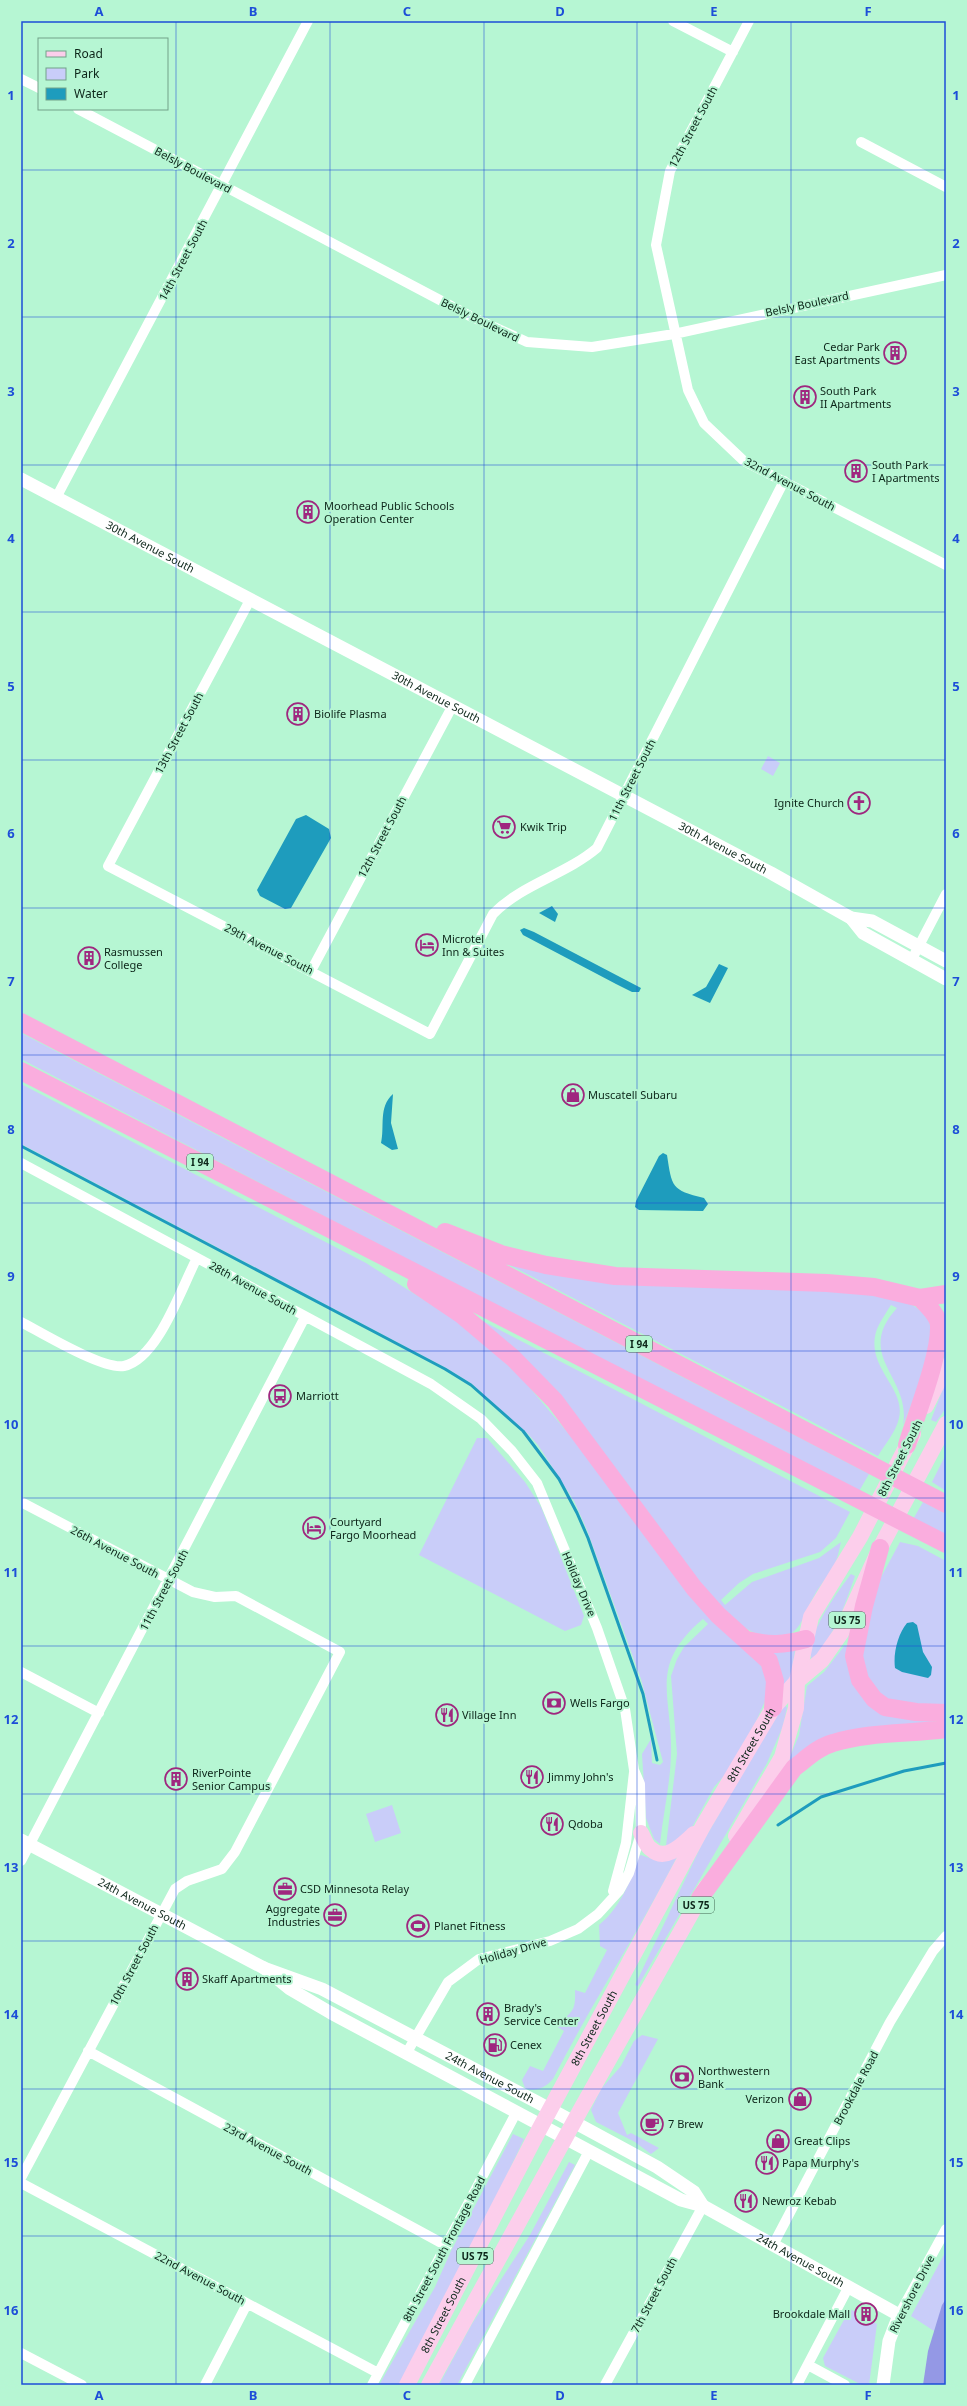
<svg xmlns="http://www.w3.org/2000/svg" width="967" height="2406" font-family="'Noto Sans',sans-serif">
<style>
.green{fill:#c9cdf9}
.forest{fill:#9498e5}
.water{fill:#1e9cbd}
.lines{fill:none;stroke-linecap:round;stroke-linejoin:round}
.stream{stroke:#1e9cbd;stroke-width:3}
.minor{stroke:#fff;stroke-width:10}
.tertiary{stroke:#fff;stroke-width:13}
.primary{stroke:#fcceeb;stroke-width:16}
.motorway{stroke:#faadde;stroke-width:18}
.grid{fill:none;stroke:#1d4ed8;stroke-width:1;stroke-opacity:0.55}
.labels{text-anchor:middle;stroke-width:4;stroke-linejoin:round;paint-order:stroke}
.shield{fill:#b6f6d3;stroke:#3f6451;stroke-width:1}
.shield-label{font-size:10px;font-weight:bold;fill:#0c2519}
.street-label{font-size:11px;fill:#0c2519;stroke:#b6f6d3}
.poi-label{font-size:11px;fill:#0c2519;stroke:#b6f6d3;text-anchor:start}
.neatline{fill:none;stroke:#1d4ed8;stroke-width:1.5}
.grid-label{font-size:13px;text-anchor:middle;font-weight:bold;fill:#1d4ed8}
</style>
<rect width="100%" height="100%" fill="#b6f6d3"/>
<path class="green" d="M768,756L780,763L773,776L761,769Z
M21,1033L869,1474L858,1493L21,1059Z
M21,1084L366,1263L452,1318L487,1345L524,1381L759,1659L767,1682L765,1701L754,1726L731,1768L714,1787L691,1829L685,1837L666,1846L677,1754L671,1676L677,1659L684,1647L708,1624L703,1619C647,1666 673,1696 671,1756C670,1785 663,1815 660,1844L654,1839L646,1818L642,1754L651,1739L652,1763L660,1765L663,1762L641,1679L587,1530L574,1501L538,1445L528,1434L472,1384L448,1369L21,1144Z
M500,1260L875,1294C894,1298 915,1301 927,1318C941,1337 912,1403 903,1425C912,1377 853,1356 897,1308L891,1305C886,1313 879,1323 876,1332C866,1368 906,1388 899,1418C896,1432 885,1444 878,1456Z
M469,1314L850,1512L836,1538L820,1552L753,1574L739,1583L721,1600L725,1605L752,1582L819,1558L841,1542C839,1550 837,1561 833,1568C827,1578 819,1586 814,1596C807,1607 803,1625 792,1633C771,1648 742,1627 726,1614Z
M946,1381V1408L936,1422L931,1420Z
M477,1438H487L525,1482L541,1507L584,1616L581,1625L565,1631L419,1555Z
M946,1454V1491L932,1482Z
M923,1502L946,1514V1539L912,1521Z
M900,1542L918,1546L946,1561V1707L892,1702L878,1695L863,1671V1634L878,1583Z
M851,1574L855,1576C844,1607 835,1635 812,1660C803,1638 838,1591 851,1574Z
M845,1645L850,1647L855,1687L946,1718L788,1762L799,1735L807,1686L824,1672Z
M795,1650L791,1679L782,1689L772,1651Z
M784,1706L787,1707L783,1726L767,1763L638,1986L635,1985L703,1842L770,1725Z
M392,1805L401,1833L375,1842L366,1814Z
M641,1855L655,1860L678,1855C639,1931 592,2003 553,2079C545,2088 536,2092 525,2088L522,2080L530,2066L543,2071L564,2031L556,2026C571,2011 576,2014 575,1990L585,1993L607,1950L600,1946L599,1925C621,1907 630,1882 639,1856Z
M642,2035L658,2039L618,2113L627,2135L631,2133L659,2148L651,2154L635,2142L596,2122L591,2110L601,2089L621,2066L634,2041Z
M513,2134L524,2139L493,2204L400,2385H379L435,2287L451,2251Z
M569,2162L575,2165L457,2385H439L472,2324L530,2235Z
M946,2251V2299L934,2331L911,2316Z
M850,2309L877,2324L869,2385H862L825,2366L823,2358Z"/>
<path class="forest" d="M946,2299V2385H923L928,2351L942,2305Z"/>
<path class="water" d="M306,815L329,829L331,838L291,908L285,909L260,896L257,890L296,819Z
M552,906L558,914L555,922L539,913Z
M524,928L534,932L641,988L639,992H632L616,984L523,935L520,930Z
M719,964L728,968L710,1003L692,995L706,987Z
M393,1094L391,1123L398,1149L392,1150L381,1143C385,1127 378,1107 393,1094Z
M663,1153L667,1155C672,1187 671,1190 704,1198L708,1204L703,1211L639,1210L635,1207L636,1201L659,1156Z
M913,1622L917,1625L923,1652L932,1667L931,1675L928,1678L902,1672L895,1668C893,1653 898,1634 907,1623Z"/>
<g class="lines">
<path class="stream" d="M21,1146L445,1369L471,1385L523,1431L559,1479L577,1513L588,1538L643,1694L657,1760
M778,1825L821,1797L904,1771L946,1763"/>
<path class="minor" d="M673,21L733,52
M749,21L670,171L656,245L688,390L704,423L744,461L946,565
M21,79L39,88
M78,109L472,317L527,342L592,347L674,334L946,275
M861,142L946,187
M56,498L308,21
M250,600L108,866L430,1034L493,914C522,884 565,875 597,848L784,481
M911,961L946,894
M311,971L453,705
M21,1163L431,1384L481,1419L512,1451L537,1483L597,1628L625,1709L634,1770L640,1784L641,1833L629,1873L619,1891L598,1914L578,1929L550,1941L479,1959L448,1982L406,2054
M21,1322C42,1333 103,1370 124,1366C158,1359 182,1286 197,1258
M21,1502L193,1592L215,1597L236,1596L340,1652L235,1852L222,1869L187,1881L175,1889L21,2178
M21,1672L99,1713
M21,1861L305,1317
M613,1891L626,1843L634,1772
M88,2051L447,2246
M21,2183L378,2373
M773,2245L890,2022L933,1951L946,1936
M899,2315L946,2229
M21,2353L82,2385
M808,2365L845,2385
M205,2385L247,2304
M372,2385L516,2113
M465,2385L589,2151
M605,2385L703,2206
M797,2385L848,2288"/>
<g class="tertiary">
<path id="s1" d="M21,479L771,873L851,918L863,933L946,979"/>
<path d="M851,918L872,921L946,961"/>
<path id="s2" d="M21,1840L264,1968L322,1989L535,2101L657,2167L694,2192L703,2206"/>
<path id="s3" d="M264,1968L290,1989L331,2013L681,2200L703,2206L899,2315L889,2341L883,2385"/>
</g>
<g class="primary">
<path d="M926,1406L946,1366"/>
<path d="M641,1833C644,1838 646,1846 651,1849C666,1863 684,1843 694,1834"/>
<path d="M736,1836L782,1757L796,1708L797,1681L811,1617L860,1537L913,1434"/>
<path id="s4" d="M407,2385L533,2141L703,1826L773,1708L797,1681L822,1660L841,1633L880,1548L946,1424"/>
<path d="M429,2385L581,2109L706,1887"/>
</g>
<path class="motorway" d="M21,1022L946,1504
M21,1071L946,1544
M445,1232L501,1254L546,1265L615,1276L827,1283L874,1287L920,1298L946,1294
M416,1284L462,1315L513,1358L555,1401L694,1588L718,1615L769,1661L775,1681L773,1708
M907,1445C916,1415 940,1356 939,1326C939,1316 927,1305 920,1298
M880,1548L864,1606L854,1656L860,1680L874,1699L885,1707L916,1712L946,1713
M747,1640C769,1646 784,1645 806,1639
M700,1898L794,1768C806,1759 818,1747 833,1743C868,1732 909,1734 946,1729"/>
</g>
<path class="grid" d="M176,21V2385M330,21V2385M484,21V2385M637,21V2385M791,21V2385M21,170H946M21,317H946M21,465H946M21,612H946M21,760H946M21,908H946M21,1055H946M21,1203H946M21,1351H946M21,1498H946M21,1646H946M21,1794H946M21,1941H946M21,2089H946M21,2236H946"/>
<defs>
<g id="building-ring" transform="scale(1.15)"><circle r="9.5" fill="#b6f6d3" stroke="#9f277f" stroke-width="1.5"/><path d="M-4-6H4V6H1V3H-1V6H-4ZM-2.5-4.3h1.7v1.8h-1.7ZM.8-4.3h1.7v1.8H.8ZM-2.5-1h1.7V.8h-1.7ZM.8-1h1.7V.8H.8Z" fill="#9f277f"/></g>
<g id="church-ring" transform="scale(1.15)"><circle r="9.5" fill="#b6f6d3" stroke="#9f277f" stroke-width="1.5"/><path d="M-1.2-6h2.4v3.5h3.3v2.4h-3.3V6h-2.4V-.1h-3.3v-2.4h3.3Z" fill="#9f277f"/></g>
<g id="supermarket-ring" transform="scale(1.15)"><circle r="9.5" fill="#b6f6d3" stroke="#9f277f" stroke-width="1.5"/><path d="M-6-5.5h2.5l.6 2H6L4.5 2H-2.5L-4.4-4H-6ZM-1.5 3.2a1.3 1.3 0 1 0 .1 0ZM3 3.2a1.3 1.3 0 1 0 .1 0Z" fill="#9f277f"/></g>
<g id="hotel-ring" transform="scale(1.15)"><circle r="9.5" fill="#b6f6d3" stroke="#9f277f" stroke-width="1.5"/><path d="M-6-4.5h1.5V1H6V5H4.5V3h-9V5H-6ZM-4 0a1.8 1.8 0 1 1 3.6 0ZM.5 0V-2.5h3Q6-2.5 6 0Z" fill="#9f277f"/></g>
<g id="shop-ring" transform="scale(1.15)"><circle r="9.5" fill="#b6f6d3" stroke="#9f277f" stroke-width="1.5"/><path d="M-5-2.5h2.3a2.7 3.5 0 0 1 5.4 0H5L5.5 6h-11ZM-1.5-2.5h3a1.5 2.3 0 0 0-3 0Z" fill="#9f277f"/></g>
<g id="bus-ring" transform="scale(1.15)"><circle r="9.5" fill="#b6f6d3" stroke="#9f277f" stroke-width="1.5"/><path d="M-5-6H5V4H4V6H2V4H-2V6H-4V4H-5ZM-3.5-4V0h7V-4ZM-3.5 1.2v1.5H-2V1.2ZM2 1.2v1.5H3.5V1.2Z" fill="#9f277f"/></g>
<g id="bank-ring" transform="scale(1.15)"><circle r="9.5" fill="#b6f6d3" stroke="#9f277f" stroke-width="1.5"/><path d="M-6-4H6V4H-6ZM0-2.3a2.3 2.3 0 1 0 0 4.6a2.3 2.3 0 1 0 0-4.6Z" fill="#9f277f"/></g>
<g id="restaurant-ring" transform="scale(1.15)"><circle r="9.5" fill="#b6f6d3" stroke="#9f277f" stroke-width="1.5"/><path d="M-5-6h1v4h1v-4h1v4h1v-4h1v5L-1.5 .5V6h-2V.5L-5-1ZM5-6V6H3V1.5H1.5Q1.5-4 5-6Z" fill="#9f277f"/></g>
<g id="office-ring" transform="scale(1.15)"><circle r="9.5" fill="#b6f6d3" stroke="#9f277f" stroke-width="1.5"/><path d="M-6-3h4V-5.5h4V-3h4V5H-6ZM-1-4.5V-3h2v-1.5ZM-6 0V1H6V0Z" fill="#9f277f"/></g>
<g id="stadium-ring" transform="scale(1.15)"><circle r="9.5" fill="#b6f6d3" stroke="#9f277f" stroke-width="1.5"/><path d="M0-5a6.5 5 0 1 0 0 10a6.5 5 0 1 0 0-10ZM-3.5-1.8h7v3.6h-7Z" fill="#9f277f"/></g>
<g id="fuel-ring" transform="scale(1.15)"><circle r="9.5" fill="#b6f6d3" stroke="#9f277f" stroke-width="1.5"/><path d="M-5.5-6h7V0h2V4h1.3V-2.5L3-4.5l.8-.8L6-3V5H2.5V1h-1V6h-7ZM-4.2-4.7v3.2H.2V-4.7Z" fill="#9f277f"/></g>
<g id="cafe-ring" transform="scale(1.15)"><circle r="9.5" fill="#b6f6d3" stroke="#9f277f" stroke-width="1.5"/><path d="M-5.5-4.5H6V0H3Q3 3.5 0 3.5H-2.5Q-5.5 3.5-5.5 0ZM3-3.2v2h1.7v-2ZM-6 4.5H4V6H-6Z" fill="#9f277f"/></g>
</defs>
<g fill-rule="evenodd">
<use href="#building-ring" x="895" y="353"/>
<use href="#building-ring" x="805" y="397"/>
<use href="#building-ring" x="856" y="471"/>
<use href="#building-ring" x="308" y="512"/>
<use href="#building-ring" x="298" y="714"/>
<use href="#church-ring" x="859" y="803"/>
<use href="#supermarket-ring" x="504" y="827"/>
<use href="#hotel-ring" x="427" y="945"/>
<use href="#building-ring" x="89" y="958"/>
<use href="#shop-ring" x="573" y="1095"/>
<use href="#bus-ring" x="280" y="1396"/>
<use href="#hotel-ring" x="314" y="1528"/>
<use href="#bank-ring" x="554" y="1703"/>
<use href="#restaurant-ring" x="447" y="1715"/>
<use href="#restaurant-ring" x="532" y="1777"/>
<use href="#building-ring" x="176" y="1779"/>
<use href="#restaurant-ring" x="552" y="1824"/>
<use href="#office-ring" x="285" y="1889"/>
<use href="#office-ring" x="335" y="1915"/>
<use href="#stadium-ring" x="418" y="1926"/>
<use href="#building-ring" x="187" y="1979"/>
<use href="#building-ring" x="488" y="2014"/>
<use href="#fuel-ring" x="495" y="2045"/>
<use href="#bank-ring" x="682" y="2077"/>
<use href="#shop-ring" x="800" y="2099"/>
<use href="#cafe-ring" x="652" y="2124"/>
<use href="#shop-ring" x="778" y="2141"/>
<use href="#restaurant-ring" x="767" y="2163"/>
<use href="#restaurant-ring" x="746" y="2201"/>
<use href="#building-ring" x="866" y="2314"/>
</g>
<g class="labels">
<g class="shield">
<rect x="187" y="1154" width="26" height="16" rx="3"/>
<rect x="626" y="1336" width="26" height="16" rx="3"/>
<rect x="829" y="1612" width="36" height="16" rx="3"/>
<rect x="678" y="1897" width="36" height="16" rx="3"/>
<rect x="457" y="2248" width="36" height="16" rx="3"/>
</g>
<g class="shield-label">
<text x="200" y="1166">I 94</text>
<text x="639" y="1348">I 94</text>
<text x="847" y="1624">US 75</text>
<text x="696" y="1909">US 75</text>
<text x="475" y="2260">US 75</text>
</g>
<g class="street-label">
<text transform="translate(693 127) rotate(-62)" y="4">12th Street South</text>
<text transform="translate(193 170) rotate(28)" y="4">Belsly Boulevard</text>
<text transform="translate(183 260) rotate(-62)" y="4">14th Street South</text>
<text transform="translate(807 304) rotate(-12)" y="4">Belsly Boulevard</text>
<text transform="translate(480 320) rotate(26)" y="4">Belsly Boulevard</text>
<text transform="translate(790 484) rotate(28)" y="4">32nd Avenue South</text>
<text dy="4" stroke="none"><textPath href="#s1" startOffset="146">30th Avenue South</textPath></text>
<text dy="4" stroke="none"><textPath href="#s1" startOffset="469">30th Avenue South</textPath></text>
<text transform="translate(179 733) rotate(-62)" y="4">13th Street South</text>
<text transform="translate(632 780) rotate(-63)" y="4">11th Street South</text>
<text transform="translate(382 837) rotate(-62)" y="4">12th Street South</text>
<text dy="4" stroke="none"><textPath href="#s1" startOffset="793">30th Avenue South</textPath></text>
<text transform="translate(269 949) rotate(27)" y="4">29th Avenue South</text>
<text transform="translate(253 1288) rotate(29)" y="4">28th Avenue South</text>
<text transform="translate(900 1458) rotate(-63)" y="4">8th Street South</text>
<text transform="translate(115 1552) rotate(28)" y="4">26th Avenue South</text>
<text transform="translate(579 1584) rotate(67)" y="4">Holiday Drive</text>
<text transform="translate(164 1590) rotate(-62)" y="4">11th Street South</text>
<text dy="4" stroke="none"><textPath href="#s4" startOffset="727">8th Street South</textPath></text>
<text dy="4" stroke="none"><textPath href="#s2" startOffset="137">24th Avenue South</textPath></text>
<text transform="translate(513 1951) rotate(-16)" y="4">Holiday Drive</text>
<text transform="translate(134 1965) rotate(-62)" y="4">10th Street South</text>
<text dy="4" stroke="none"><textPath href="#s4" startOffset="403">8th Street South</textPath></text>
<text dy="4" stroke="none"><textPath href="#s2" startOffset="526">24th Avenue South</textPath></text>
<text transform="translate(856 2088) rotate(-62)" y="4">Brookdale Road</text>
<text transform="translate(268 2149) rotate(28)" y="4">23rd Avenue South</text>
<text transform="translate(444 2249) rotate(-62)" y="4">8th Street South Frontage Road</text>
<text dy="4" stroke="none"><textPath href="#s3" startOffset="612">24th Avenue South</textPath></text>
<text transform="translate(200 2278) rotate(28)" y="4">22nd Avenue South</text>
<text transform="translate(912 2294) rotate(-63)" y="4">Rivershore Drive</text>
<text transform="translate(654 2295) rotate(-62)" y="4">7th Street South</text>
<text dy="4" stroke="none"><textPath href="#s4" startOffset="79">8th Street South</textPath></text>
</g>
<g class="poi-label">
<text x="880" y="351" text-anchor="end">Cedar Park<tspan x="880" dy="13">East Apartments</tspan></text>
<text x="820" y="395">South Park<tspan x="820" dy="13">II Apartments</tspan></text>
<text x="872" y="469">South Park<tspan x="872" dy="13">I Apartments</tspan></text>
<text x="324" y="510">Moorhead Public Schools<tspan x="324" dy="13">Operation Center</tspan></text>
<text x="314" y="718">Biolife Plasma</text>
<text x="844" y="807" text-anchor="end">Ignite Church</text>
<text x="520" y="831">Kwik Trip</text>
<text x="442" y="943">Microtel<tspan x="442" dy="13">Inn &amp; Suites</tspan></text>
<text x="104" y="956">Rasmussen<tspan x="104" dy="13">College</tspan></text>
<text x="588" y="1099">Muscatell Subaru</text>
<text x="296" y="1400">Marriott</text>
<text x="330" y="1526">Courtyard<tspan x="330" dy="13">Fargo Moorhead</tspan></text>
<text x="570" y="1707">Wells Fargo</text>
<text x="462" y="1719">Village Inn</text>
<text x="192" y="1777">RiverPointe<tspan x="192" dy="13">Senior Campus</tspan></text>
<text x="548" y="1781">Jimmy John's</text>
<text x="568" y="1828">Qdoba</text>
<text x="300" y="1893">CSD Minnesota Relay</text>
<text x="320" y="1913" text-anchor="end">Aggregate<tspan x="320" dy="13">Industries</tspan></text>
<text x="434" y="1930">Planet Fitness</text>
<text x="202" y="1983">Skaff Apartments</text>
<text x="504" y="2012">Brady's<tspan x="504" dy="13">Service Center</tspan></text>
<text x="510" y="2049">Cenex</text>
<text x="698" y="2075">Northwestern<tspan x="698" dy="13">Bank</tspan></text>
<text x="784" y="2103" text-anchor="end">Verizon</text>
<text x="668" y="2128">7 Brew</text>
<text x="794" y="2145">Great Clips</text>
<text x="782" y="2167">Papa Murphy's</text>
<text x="762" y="2205">Newroz Kebab</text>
<text x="850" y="2318" text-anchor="end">Brookdale Mall</text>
</g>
</g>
<rect width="967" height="2406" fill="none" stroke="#b6f6d3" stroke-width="44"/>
<rect x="38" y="38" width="130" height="72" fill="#b6f6d3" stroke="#72a289"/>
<rect x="46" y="51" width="20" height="6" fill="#fcceeb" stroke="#72a289"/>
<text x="74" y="58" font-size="12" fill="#0c2519">Road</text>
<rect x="46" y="68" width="20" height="12" fill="#c9cdf9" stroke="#72a289"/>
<text x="74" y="78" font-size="12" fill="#0c2519">Park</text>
<rect x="46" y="88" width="20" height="12" fill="#1e9cbd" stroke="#72a289"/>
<text x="74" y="98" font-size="12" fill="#0c2519">Water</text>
<rect x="22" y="22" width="923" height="2362" class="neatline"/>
<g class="grid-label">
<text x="99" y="16">A</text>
<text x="253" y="16">B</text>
<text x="407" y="16">C</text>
<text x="560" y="16">D</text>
<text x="714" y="16">E</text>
<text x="868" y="16">F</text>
<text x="11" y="100">1</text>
<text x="956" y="100">1</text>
<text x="11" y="248">2</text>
<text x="956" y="248">2</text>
<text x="11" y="396">3</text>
<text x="956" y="396">3</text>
<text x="11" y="543">4</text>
<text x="956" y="543">4</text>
<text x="11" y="691">5</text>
<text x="956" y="691">5</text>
<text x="11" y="838">6</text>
<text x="956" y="838">6</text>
<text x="11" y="986">7</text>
<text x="956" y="986">7</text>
<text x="11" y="1134">8</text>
<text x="956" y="1134">8</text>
<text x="11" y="1281">9</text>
<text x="956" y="1281">9</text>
<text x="11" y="1429">10</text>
<text x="956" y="1429">10</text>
<text x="11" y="1577">11</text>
<text x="956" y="1577">11</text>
<text x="11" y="1724">12</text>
<text x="956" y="1724">12</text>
<text x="11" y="1872">13</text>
<text x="956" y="1872">13</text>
<text x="11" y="2019">14</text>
<text x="956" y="2019">14</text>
<text x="11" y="2167">15</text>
<text x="956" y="2167">15</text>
<text x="11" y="2315">16</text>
<text x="956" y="2315">16</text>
<text x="99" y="2400">A</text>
<text x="253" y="2400">B</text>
<text x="407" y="2400">C</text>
<text x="560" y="2400">D</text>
<text x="714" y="2400">E</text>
<text x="868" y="2400">F</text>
</g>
</svg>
